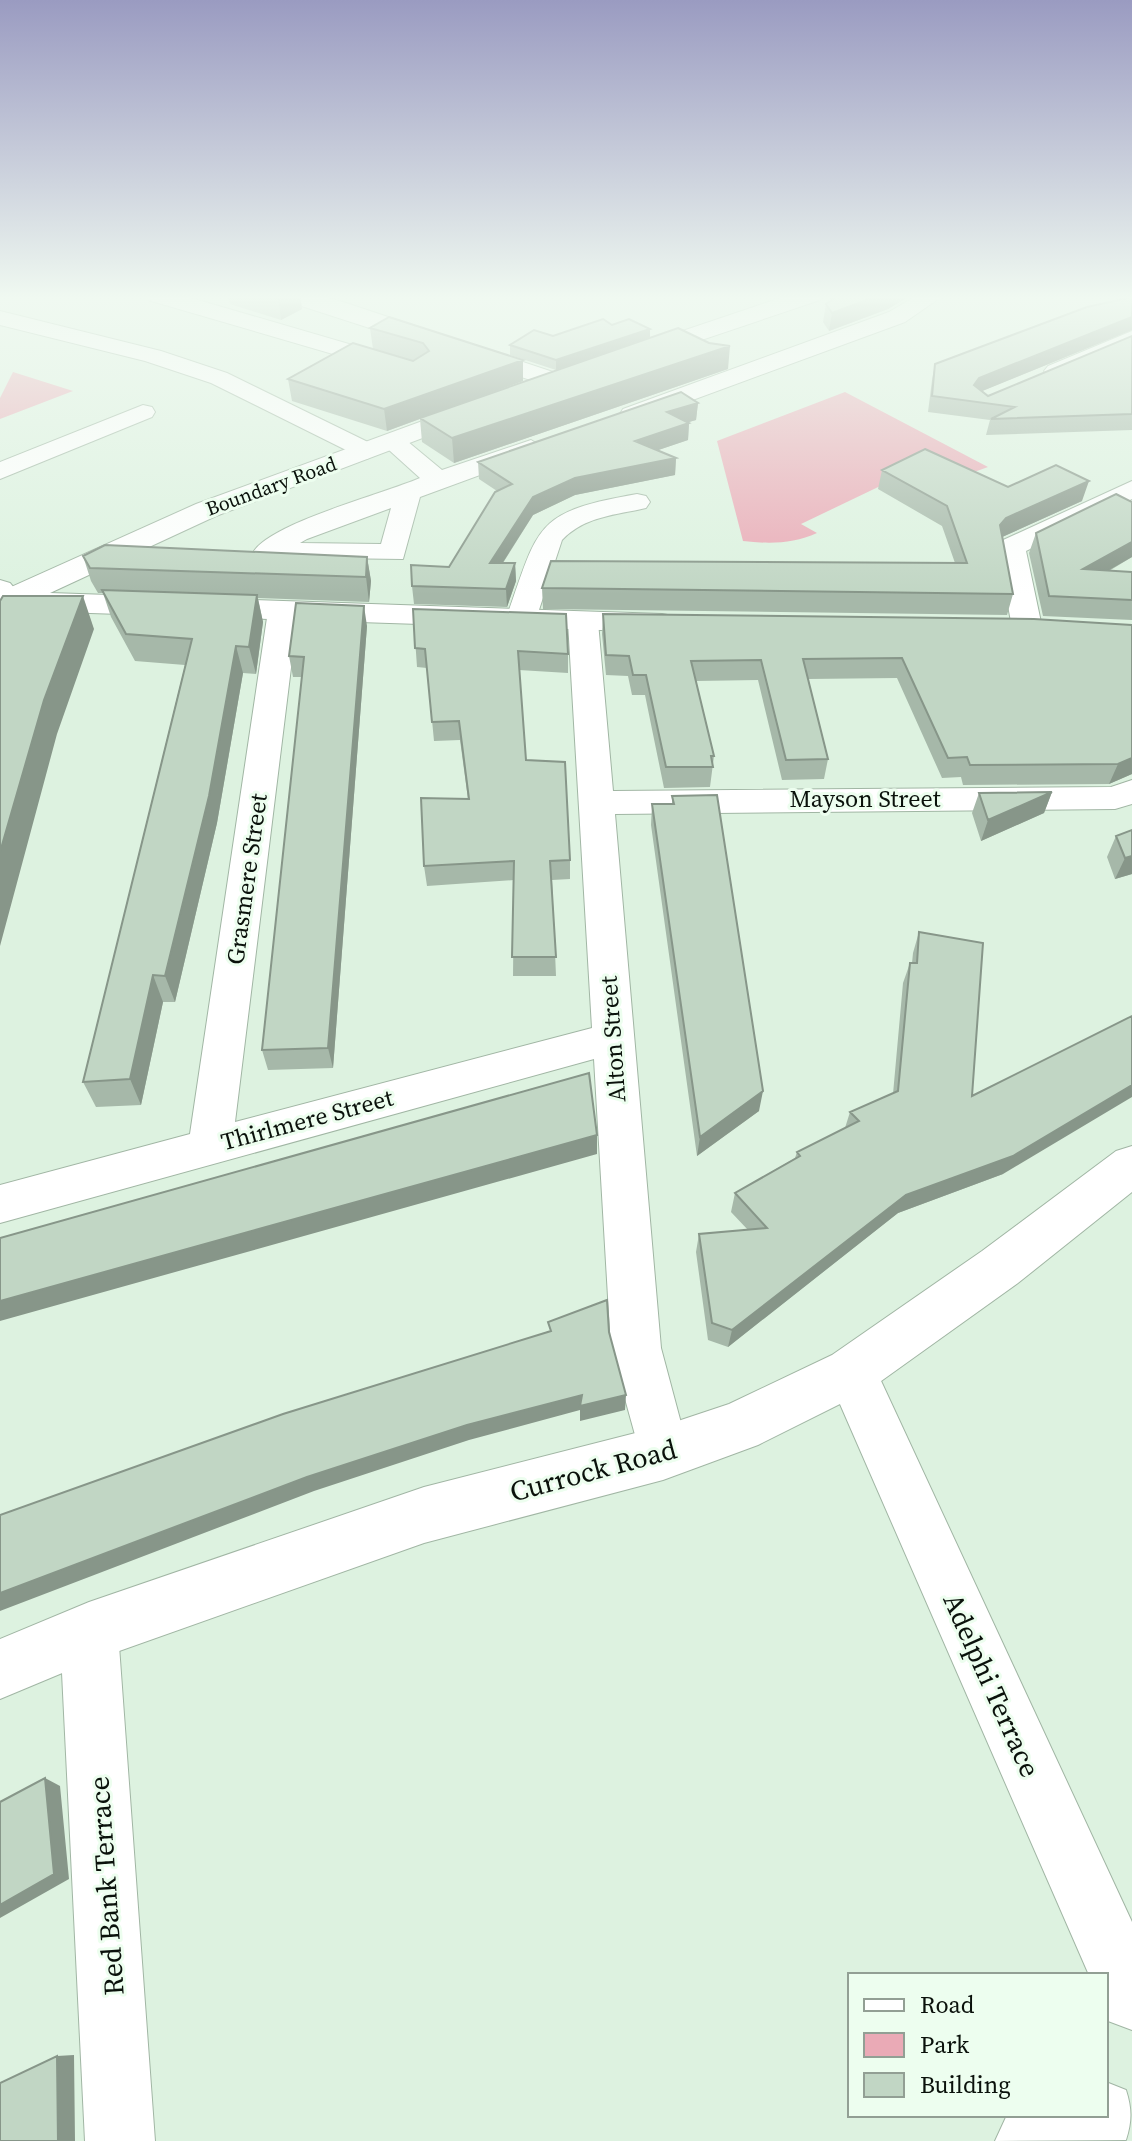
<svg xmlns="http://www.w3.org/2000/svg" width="1132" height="2141" font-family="'Source Serif 4',serif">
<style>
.green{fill:#eaaab6}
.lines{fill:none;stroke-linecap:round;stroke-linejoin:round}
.minor-casing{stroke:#a1b6a4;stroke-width:2}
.tertiary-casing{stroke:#a1b6a4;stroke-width:2}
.minor{fill:#fff;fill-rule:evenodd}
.tertiary{fill:#fff;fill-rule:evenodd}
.wall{fill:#a6b8a9}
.shaded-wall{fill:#879689}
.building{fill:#c1d6c4;stroke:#879689;stroke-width:2}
.labels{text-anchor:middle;stroke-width:6;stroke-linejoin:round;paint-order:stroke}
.far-street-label{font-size:20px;fill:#0a110b;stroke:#edfeef}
.street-label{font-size:24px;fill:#0a110b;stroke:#edfeef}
.near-street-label{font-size:28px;fill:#0a110b;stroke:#edfeef}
</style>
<rect width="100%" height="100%" fill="#ddf2e0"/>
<path class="green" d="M13,372L73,391L0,419V398Z
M845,392L988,467L952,480L922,466L801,524L817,533C793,544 769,544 743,541L717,441Z"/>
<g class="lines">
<g class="minor-casing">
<path id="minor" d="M146,295H181L407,361L411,366L407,371H391L148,300Z
M281,295H317L340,301L565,376L569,381L557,388L549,386L283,300Z
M918,295H944L905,322L641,419H623L620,414L623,409L889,312Z
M0,311L161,351L227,373L376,446L380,451L367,459L358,456L211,383L145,361L0,325Z
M1132,331V346L1064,376H1048L1044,371L1048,366Z
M143,405L152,407L155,412L152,417L0,479V462Z
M392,433L401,436L442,470L531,440L544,448L540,453L420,497L403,559L258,557L254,551C274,522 383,494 420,478L379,441ZM391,508L381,544L300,543L307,539Z
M1132,481V499L1026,551L1042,627L1038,633H1016L1012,627L997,547L1001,541Z
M637,494L646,496L650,502L646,508C616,515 585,516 562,540L536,619L532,625H510L506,619C539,526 533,512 637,494Z
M0,580L10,583L25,601L11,634L0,637Z
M283,602L293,605L298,611L235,1122L592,1028L568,622L572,616H594L598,622L613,791L1111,787L1132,780V804L1115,809L615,814L661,1348L689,1453L681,1471L663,1479L645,1471L611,1348L594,1059L0,1223V1185L190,1134L268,611L273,605Z
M851,1348L869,1355L1132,1922V2030L1108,2021L1106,1975H1089L826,1372L833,1355Z
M89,1603L109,1612L118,1632L155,2141H85L60,1632L69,1612Z
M1106,2082L1126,2090C1132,2109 1132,2121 1126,2140L995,2141L1007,2115H1106Z"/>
</g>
<g class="tertiary-casing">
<path id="tertiary" d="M789,295H823L820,300L645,359L637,361L625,354L629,349Z
M477,401L490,409L486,414L216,516L50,593L662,614L673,616L678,623L673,630L662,632L0,610V592L196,504Z
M1132,1146V1192L1018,1283L870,1389L758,1445L663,1480L424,1543L91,1661L0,1699V1639L89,1602L424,1487L663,1426L729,1404L832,1355L982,1251L1116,1151Z"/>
</g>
<use href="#minor" class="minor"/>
<use href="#tertiary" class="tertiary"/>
</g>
<path class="wall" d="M228,295H300L302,309L281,320L230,304Z
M839,295H911L888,309L829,331L823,322L826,304Z
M1132,297V330L982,391L988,396L1132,336V430L986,435L990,420L928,412L932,380L935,364Z
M612,325L650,338L728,369L454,463L422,442L420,419L387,431L292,401L288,379L373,349L370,328L523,360V381L479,397L614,350L556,370L510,355V345Z
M698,403L696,420L688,422L689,423L688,440L658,450L676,458L675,475L575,495L533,515L503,563H515L516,581L507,607L414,604L412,586L449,567L497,491L479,479L478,462Z
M882,470L1082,501L1002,537L1013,594L1007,615L543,609L542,588L955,563L942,526L878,489Z
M1036,533L1132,557L1109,571L1132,572V620L1043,616L1029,553Z
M83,556L367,557L371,581L369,602L258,598L263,622L256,674L243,673L217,823L175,1002H163L141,1105L96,1107L83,1082L185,665L135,661L111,617L103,593H98L91,581Z
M413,609L568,654V673L519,670L526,760L570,860V879L552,880L556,976H513L514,880L427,886L424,866L468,799L460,740L434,741L427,668L417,667Z
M603,614L1034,619L1132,774L1109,784L963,785L961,777L942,778L897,678L808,679L828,759L824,779L782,780L758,680L696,681L714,756L710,787L664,788L645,695H632L628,676L606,675L602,634Z
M367,626L333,1068L268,1070L262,1050L302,677H293L289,656Z
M1052,792L1044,813L981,841L972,813L979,793Z
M672,796L759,1111L697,1156L651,825L652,804H672Z
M1116,836L1132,874L1115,879L1107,857Z
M919,932L972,1096L1003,1174L898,1213L728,1347L708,1340L696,1252L699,1234L748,1230L731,1212L735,1193L795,1158L797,1152L845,1128L850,1112L893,1094L903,983L910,963H912L913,953Z"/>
<path class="shaded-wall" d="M278,295H300L302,309L281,320Z
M880,295H911L888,309L829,331L832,313Z
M1132,317V330L975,394L974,385L979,378Z
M650,329V338L556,370V360Z
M730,346L728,369L454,463L452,438Z
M523,360V381L387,431L384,409Z
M698,403L696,420L666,429L667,412Z
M689,423L688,440L635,458V441Z
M676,458L675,475L575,495L533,515L491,581L490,563L533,497L575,478Z
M1089,481L1082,501L1000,538V525L1006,518Z
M1132,542V557L1076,589L1083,569Z
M367,557L371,581L369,602L366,577Z
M515,563L516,581L507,607L506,589Z
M257,595L263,622L256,674L249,647Z
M83,596L94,629L57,734L0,946V852L44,700Z
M364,606L367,626L333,1068L328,1048Z
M236,646L243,673L217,823L175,1002L165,976Z
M1132,758V774L1109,784L1118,764Z
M1052,792L1044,813L981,841L988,820Z
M1132,856V874L1115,879L1125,858Z
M153,975L163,1002L141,1105L130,1079Z
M1132,1085V1097L1003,1174L898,1213L728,1347L732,1330L906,1195Z
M763,1091L759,1111L697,1156L700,1137Z
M597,1135V1154L0,1321V1301Z
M582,1395H626L625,1410L580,1421V1410L469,1440L314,1491L0,1611V1593L307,1477L467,1425Z
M45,1778L60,1786L69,1879L0,1918V1905Z
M74,2055L75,2141H58L57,2056Z"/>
<path class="building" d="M839,295H880L832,313L826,304Z
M1132,297V317L979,378L974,385L988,396L1132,336V414L991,419L1015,407L932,396L935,364L1087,307Z
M389,317L523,360L384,409L288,379L353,343L413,361L429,351L423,343L370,328Z
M603,319L612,325L629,319L650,329L556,360L510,345L534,330L553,336Z
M678,328L709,343L730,346L452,438L420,418Z
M681,392L698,403L667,412L689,423L635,441L676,458L575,478L533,497L490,563H515L506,589L412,586L411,565L449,567L495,492L512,484L478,462Z
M925,449L1008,487L1056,465L1089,481L1006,518L1000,525L1013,594L542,588L551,561L967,563L947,506L882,470Z
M1116,494L1132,502V542L1083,569L1132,572V600L1049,596L1036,533Z
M105,545L367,557L366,577L90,568L83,556Z
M102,590L257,595L249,647L236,646L209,796L165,976L153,975L130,1079L83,1082L192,639L126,634Z
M3,596H83L44,700L0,852V601Z
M296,603L364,606L328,1048L262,1050L304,657L289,656Z
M413,609L566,614L568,654L518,651L526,760L565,762L570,860L550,861L556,957H512L514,861L424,866L421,798L469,799L459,721L432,722L425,649L415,648Z
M603,614L1034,619L1132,625V758L1118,764L970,765L967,757L948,758L902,658L803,659L828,759L786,760L761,660L691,661L714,756H711L713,767H666L646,675H633L629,656L606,655Z
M1052,792L988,820L979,793Z
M717,795L763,1091L700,1137L652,804H674L672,796Z
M1132,830V856L1125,858L1116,836Z
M919,932L983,943L972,1096L1132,1016V1085L1013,1156L906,1195L732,1330L712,1323L699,1234L767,1228L735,1193L800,1156L797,1152L859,1121L850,1112L898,1091L910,963H917Z
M589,1073L597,1135L0,1301V1238Z
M607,1300L609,1332L626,1395L580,1406L582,1395L467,1425L307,1477L0,1593V1515L283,1414L551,1331L548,1322Z
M45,1778L54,1874L0,1905V1802Z
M57,2056L58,2141H0V2083Z"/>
<linearGradient id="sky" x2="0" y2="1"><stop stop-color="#9a9bc1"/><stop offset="0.5" stop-color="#f0f9f1"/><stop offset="1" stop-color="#f0f9f1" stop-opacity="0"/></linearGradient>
<rect width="1132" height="595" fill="url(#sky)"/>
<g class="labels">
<g class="far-street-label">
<text transform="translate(271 486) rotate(-20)" y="7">Boundary Road</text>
</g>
<g class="street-label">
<text x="865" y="807">Mayson Street</text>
<text transform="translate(247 879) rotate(-82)" y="8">Grasmere Street</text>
<text transform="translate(613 1039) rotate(-94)" y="8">Alton Street</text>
<text transform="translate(307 1120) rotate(-15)" y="8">Thirlmere Street</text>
</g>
<g class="near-street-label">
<text transform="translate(593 1470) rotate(-15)" y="10">Currock Road</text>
<text transform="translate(992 1685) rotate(66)" y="10">Adelphi Terrace</text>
<text transform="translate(106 1886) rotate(-94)" y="10">Red Bank Terrace</text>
</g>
</g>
<rect x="848" y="1973" width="260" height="144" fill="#edfeef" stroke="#929f94" stroke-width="2"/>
<rect x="864" y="1999" width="40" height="12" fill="#ffffff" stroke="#929f94" stroke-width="2"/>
<text x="920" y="2013" font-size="24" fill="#0a110b">Road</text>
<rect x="864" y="2033" width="40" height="24" fill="#eaaab6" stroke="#929f94" stroke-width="2"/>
<text x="920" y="2053" font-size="24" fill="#0a110b">Park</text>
<rect x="864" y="2073" width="40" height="24" fill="#c1d6c4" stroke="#929f94" stroke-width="2"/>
<text x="920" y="2093" font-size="24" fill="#0a110b">Building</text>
</svg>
